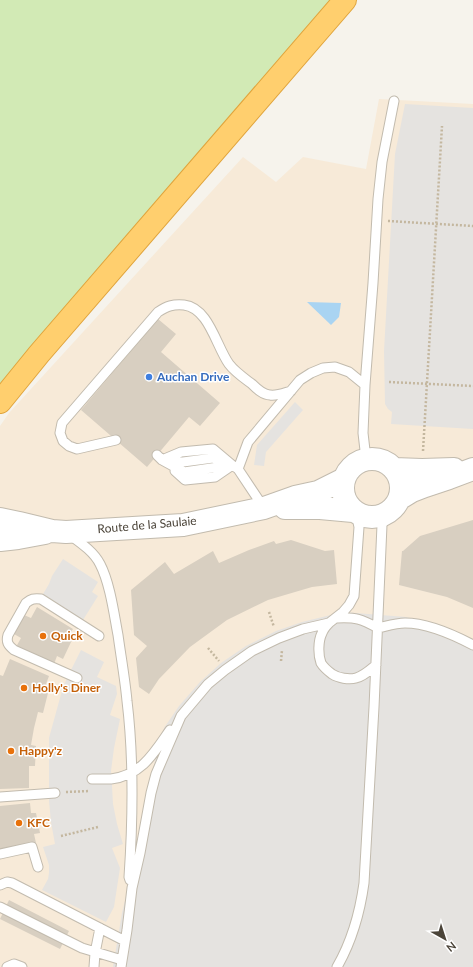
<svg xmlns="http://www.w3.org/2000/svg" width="473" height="967" font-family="Lato,sans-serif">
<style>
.commercial{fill:#f7ead8}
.green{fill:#d2eab5}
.parking{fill:#e5e3e0}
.water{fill:#a9d4f2}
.building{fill:#d8cfc1}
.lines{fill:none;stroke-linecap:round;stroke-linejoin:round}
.service-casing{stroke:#c2bbae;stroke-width:11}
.tertiary-casing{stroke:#c2bbae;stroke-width:24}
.motorway-casing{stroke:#e0a43c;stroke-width:24}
.path{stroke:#c4b79f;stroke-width:2.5;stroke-dasharray:2 2;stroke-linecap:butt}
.service{stroke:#fff;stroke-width:9}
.tertiary{stroke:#fff;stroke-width:22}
.motorway{stroke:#ffcf6e;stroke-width:22}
.shop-dot{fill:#3f7fe0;stroke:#fff;stroke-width:1.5}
.food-dot{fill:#e8710a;stroke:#fff;stroke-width:1.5}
.labels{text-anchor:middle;stroke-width:3;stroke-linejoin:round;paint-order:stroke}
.shop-label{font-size:12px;font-weight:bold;fill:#366cbe;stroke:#fff;text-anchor:start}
.street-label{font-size:12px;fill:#4b4439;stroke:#fff}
.food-label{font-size:12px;font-weight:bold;fill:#c56008;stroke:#fff;text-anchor:start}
</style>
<rect width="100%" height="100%" fill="#f6f3ec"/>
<path class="commercial" d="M379,99L473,104V967H0V426L9,413L243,157L276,182L303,157L366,169Z"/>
<path class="green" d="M0,0H350L0,392Z"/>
<path class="parking" d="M405,104L473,108V429L391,424L392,412L388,409L385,404L384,351L395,154Z
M295,402L303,410L266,452L264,466L254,465L257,445Z
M63,559L98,582L92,592L98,596L83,620L43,594L49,584L52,576Z
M343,612L406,617L440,626L473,641V967H113L122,913L135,860L152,772L164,728L179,706L200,682L221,663L246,646L276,631L302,622Z
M81,650L104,662L97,677L116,686L117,694L110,715L120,719L114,748L111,771L112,786L113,804L117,824L123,844L112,848L120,868L114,907L106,922L42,890L48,879L49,873V865L43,847L55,844L51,822L49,801V738L63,687L71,670Z"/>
<path class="water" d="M307,302L341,303L339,317L331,325Z"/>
<path class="building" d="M158,319L176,334L161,352L220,403L200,426L189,417L147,467L81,410Z
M473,520V608L447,597L399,585L402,551H403L420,536Z
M291,540L325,551L334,550L337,584L312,587L268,600L227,620L190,647L159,679L149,694L139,687L136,658L147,646L134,635L131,590L165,562L174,574L213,551L219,563L249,550L274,541L276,544Z
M37,607L73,629L67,638L72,640L63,659L57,656L54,664L16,647L21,638L14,634L24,615L31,618Z
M10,659L49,676L43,692L48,693L43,713L38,712L34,728L31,745L36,746L35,766H29V788L0,789V675L3,676Z
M30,803L31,813H36L40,833L34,834L36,843L0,851V806Z
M9,900L69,931L60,949L0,919Z"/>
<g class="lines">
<g class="service-casing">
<path id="service" d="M116,440L77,449L69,446L63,441L60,433L62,423L158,312C167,306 173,304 184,305C209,308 216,346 229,364C235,372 244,378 252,384C257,389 263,395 270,395C277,396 284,393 291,391
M157,455L162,460L184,472L232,465L238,469L264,508
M366,459L363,433L365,385L373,283L378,199L382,162L394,101
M162,460L181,452L213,449L232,465
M167,461L183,462L213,458L225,463
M238,469L248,442L300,380L311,373L323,368L335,367L349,372L365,385
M175,471L185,480L215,477L231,466
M70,535C81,543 94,552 100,564C110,583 114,614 118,635C121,657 125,679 127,701C134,759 133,818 129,877L130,880
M337,618C356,617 361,619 378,628C387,626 396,623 405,623C427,623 454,635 473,645
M329,623C326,626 323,630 322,633C318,641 318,655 321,663C324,668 328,671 332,674C338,678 349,680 356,678C364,676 370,670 376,665
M77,678L14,650C8,645 6,642 8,635L26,603C31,599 34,598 41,599L99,636
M92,779C99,779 105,779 111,779C142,775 154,753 170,730
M0,797L55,793
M0,854L32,847L38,867
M0,885L7,882L12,883L125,941
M0,907L82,948L122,960
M7,967L14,964L22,967
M94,967L95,953L100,928
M121,967L127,930L132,888L140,853L151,793L156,774L181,716L208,684L225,670L252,651L279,638L303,629L329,623L343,612L349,605L354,596L359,527L356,513
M337,967C352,941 360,912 364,883L374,707L382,525L387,513"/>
</g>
<g class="tertiary-casing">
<path id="tertiary" d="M343 488a29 29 0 1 1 58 0a29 29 0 1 1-58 0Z
M394,469L422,470L454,469
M399,499L412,491L425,486L449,478L473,469
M285,508H320L353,511
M0,519L19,523L52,531L66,532L183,525L264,508L295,497L318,492L344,479
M0,540L18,538L45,533"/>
</g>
<g class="motorway-casing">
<path id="motorway" d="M0,402L39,354L345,0"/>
</g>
<path class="path" d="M388,221L473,226
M389,382L473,386
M423,451L442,126
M269,612L274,627
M208,648L219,661
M281,661L282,650
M66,792L89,791
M61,836L98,827"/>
<use href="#service" class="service"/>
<use href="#tertiary" class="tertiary"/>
<use href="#motorway" class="motorway"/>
</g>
<circle class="shop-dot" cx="149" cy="377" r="4"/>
<g class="food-dot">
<circle cx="43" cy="636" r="4"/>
<circle cx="24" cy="688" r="4"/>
<circle cx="11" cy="751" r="4"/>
<circle cx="19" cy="823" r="4"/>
</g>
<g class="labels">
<g class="shop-label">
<text x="157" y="381">Auchan Drive</text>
</g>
<g class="street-label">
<text transform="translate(147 525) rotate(-5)" y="4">Route de la Saulaie</text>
</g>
<g class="food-label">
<text x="51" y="640">Quick</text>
<text x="32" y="692">Holly's Diner</text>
<text x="19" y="755">Happy'z</text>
<text x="27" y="827">KFC</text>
</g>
</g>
<g transform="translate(445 939) rotate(141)" stroke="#ffffff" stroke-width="3" paint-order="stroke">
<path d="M0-3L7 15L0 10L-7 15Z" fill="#4b4439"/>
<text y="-6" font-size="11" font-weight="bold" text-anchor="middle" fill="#4b4439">N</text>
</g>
</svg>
